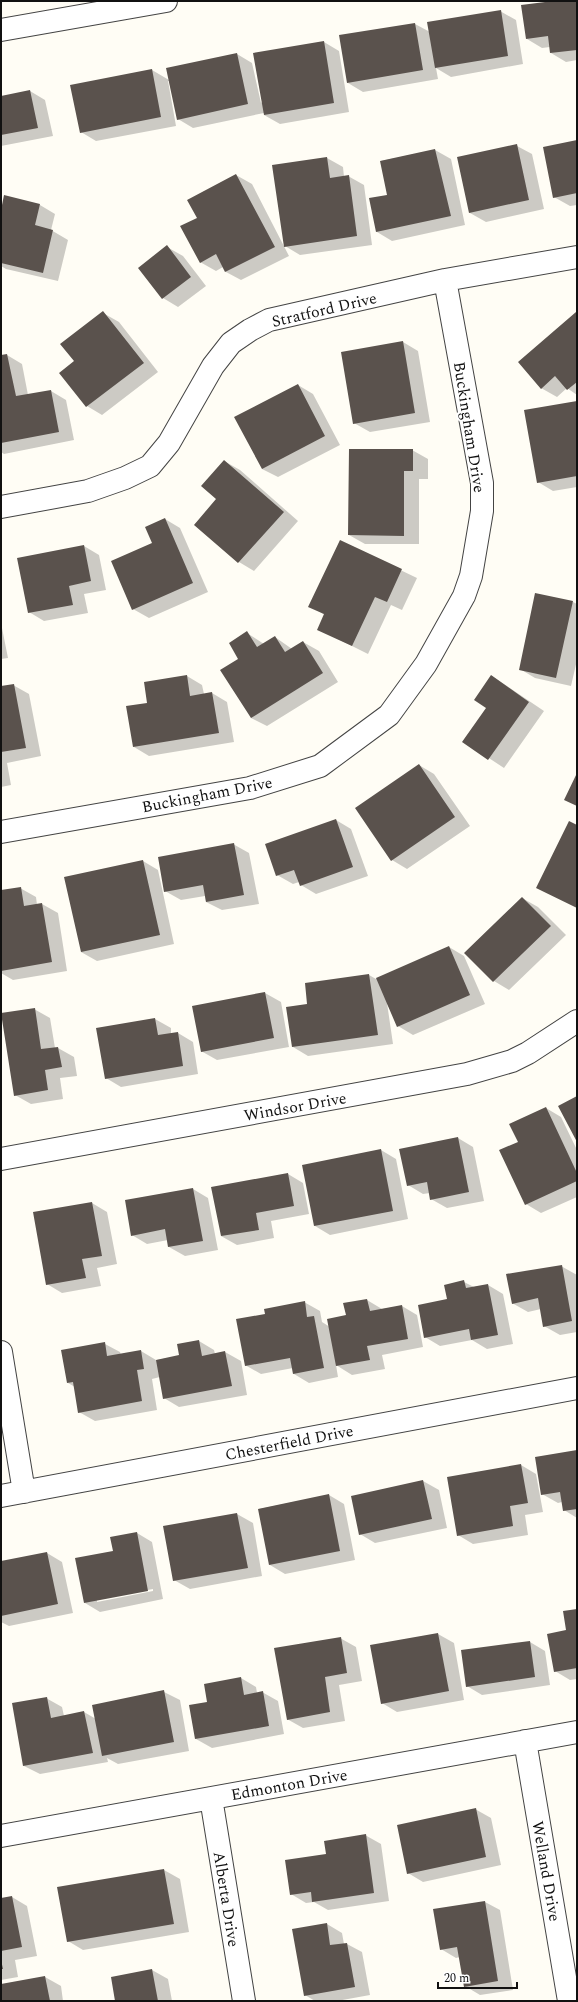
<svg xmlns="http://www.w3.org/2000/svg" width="578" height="2002" font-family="Spectral,serif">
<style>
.shadow{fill:#0003;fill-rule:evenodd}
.building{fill:#5a524d}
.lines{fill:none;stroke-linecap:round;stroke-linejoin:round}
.minor-casing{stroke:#444;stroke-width:24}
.minor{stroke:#fff;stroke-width:22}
.labels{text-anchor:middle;stroke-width:4;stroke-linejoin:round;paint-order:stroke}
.street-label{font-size:16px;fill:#111;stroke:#fff}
</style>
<rect width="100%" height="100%" fill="#fffdf5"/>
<path class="shadow" d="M560,1H577V60L566,62L551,53L550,47L542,48L527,39Z
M500,11L516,20L523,64L451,77L436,68L438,79L363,92L348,83L415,24L430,32Z
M324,42L339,51L349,112L280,124L264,115V113L193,128L178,119L169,81H168L176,126L96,141L81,132L152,70L169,80L237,54L252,63L261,103L262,102Z
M30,91L45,100L53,136L1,146V97Z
M577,141V205L570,206L554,197Z
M517,146L532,154L544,209L486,222L470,213L459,158Z
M435,150L451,159L465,225L392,241L377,232L370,199L389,195L381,161Z
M327,158L343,167L344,177L348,176L364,185L372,245L300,255L285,246L273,166Z
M236,175L252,184L289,256L241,280L226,272L223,267L216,271L200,262L198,218Z
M40,205L55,214L51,230L68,240L58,281L6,269L1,266V214Z
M167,247L183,256L206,286L178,307L163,298Z
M103,313L119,322L158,372L102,415L87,406L75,362Z
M576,313L577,395L567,388L557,397L541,388Z
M403,342L418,351L430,422L370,432L354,423Z
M7,355L22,364L28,395L51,391L66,400L74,440L4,454L1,452V356Z
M298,385L313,394L340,445L278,477L262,469Z
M577,402V487L553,491L538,482Z
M412,450L428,459V479H419V544H365L349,535Z
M224,461L240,470L298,521L254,571L239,562L195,524L218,499Z
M165,519L180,528L208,592L149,618L133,609L153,544Z
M340,541L417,578L402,610L391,605L368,654L318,629L325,615L310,606Z
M84,546L99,555L106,590L84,594L88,613L44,621L29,612Z
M573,602L577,604V660L571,686L535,678L520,669Z
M1,623L8,658L1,659Z
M247,633L264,644L275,637L292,649L303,642L319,651L338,682L267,726L251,718L240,659Z
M187,676L202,685L204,694L212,693L227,702L234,742L149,756L134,747L148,704Z
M492,676L544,711L504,768L463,741L487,708Z
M13,685L29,694L41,756L7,763L11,785L1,787V687Z
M419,765L434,774L470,826L407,869L392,860Z
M336,820L351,829L368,876L316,894L301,885L299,882L293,884L277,875Z
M233,844L249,853L259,904L222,910L206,902L205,896L181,900L165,891Z
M143,861L158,870L174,944L97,961L81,952Z
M20,888L36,897L37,905L42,904L58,913L67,971L13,980L1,973V891Z
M522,898L538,907L566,935L509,990L494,981L466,953Z
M449,947L464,956L485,1004L413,1035L398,1026L387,1003L393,1044L308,1056L293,1047L309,1004L306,984L369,975L376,979Z
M265,993L281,1002L289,1047L217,1060L201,1051Z
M34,1009L50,1018L55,1048H58L74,1057L77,1076L60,1078L63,1099L31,1104L15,1095Z
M155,1019L171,1028V1034L178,1033L193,1042L198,1074L121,1087L106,1078Z
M546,1108L561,1117L577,1150V1197L541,1213L526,1204L519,1142Z
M458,1138L473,1147L484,1201L447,1208L431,1199L430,1193L423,1194L408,1185Z
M381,1150L396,1159L408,1219L330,1235L315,1226L303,1166Z
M288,1174L303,1183L309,1214L271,1221L274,1238L237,1245L221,1236Z
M193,1189L208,1198L218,1250L185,1256L169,1247L168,1240L147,1244L132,1235Z
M92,1203L107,1212L117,1264L97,1268L101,1286L62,1293L47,1284Z
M561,1266L577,1275V1332L560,1335L544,1326L541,1309L528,1312L512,1303Z
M464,1282L474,1287L488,1285L503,1294L513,1344L487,1349L472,1340L440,1346L425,1337L448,1300Z
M367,1300L382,1309L402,1306L417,1315L423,1347L382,1355L385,1369L352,1375L336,1365L338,1377L309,1383L294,1374L293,1368L261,1374L245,1365L266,1315L304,1302L320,1311L322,1322L330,1327L347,1316Z
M199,1341L214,1350L215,1354L225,1352L241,1361L247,1395L179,1407L164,1398L160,1377L152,1379L157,1410L95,1421L79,1412L75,1387L68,1383L105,1344L120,1352L121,1355L141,1351L156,1360L181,1356Z
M577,1451V1518L564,1510L562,1502L558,1503L542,1494Z
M521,1465L536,1474L543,1512L525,1515L528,1535L473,1544L458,1535Z
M423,1481L439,1490L447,1528L375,1543L360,1534Z
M329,1495L344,1504L355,1560L285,1574L270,1565L259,1509Z
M237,1514L253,1523L262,1576L190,1589L174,1580L164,1527Z
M137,1533L152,1542L163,1599L100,1612L85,1603L114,1551ZM153,1589V1591L97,1602V1600Z
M47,1553L62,1562L73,1613L9,1626L1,1622V1562Z
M577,1610V1679L570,1680L555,1671L568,1631Z
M438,1634L454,1643L464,1700L397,1712L382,1703L372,1646Z
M340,1638L356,1647L362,1681L339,1685L345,1721L303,1728L287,1719Z
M530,1642L545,1651L550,1685L482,1695L467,1686Z
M241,1678L256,1687L257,1693L262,1692L278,1701L284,1734L212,1748L196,1739L208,1703Z
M164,1692L180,1700L189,1751L118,1764L107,1758L108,1762L40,1774L24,1766L46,1698L62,1707L64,1716L84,1712L96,1719Z
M475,1809L491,1818L501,1865L423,1882L408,1873Z
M365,1835L381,1844L389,1901L328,1910L314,1902L306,1903L291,1894Z
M164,1870L180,1879L189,1932L83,1950L68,1941L58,1888Z
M12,1897L27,1906L37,1956L15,1960L18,1977L1,1980V1899Z
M485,1902L500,1910L513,1990L480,1995L465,1986L460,1957L456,1958L441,1949Z
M327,1924L342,1933L344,1944H347L362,1952L370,1995L337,2001H315L305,1995Z
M152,1970L168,1979L172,2001H117Z
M45,1977L61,1986L63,2001H1V1985Z"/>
<path class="building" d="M553,1H577V50L550,53L548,36L526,39L521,5Z
M501,10L508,56L435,68L427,22Z
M415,23L423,70L347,83L339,35Z
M324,41L334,103L264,115L253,53Z
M237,53L248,104L177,120L166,68Z
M152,69L161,117L80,133L70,85Z
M30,90L38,128L1,135V96Z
M577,140V193L553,198L543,147Z
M517,144L529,200L469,213L457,157Z
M435,149L451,216L376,232L369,198L387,195L380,161Z
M327,157L330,178L349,175L357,236L284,247L272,165Z
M236,174L275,247L225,272L216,254L200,263L180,226L197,218L187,200Z
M4,195L40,204L35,225L53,230L43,273L1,263V210Z
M167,245L191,277L162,299L138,268Z
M103,311L144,363L86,407L59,373L74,361L60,344Z
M576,312L577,382L567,390L555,376L541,389L518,362Z
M403,341L415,413L353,424L341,352Z
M7,354L16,396L51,390L59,432L1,443V355Z
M298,384L325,436L262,469L234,417Z
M577,401V476L537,483L524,410Z
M349,449H413V471H404V536L348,535Z
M224,460L284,512L238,563L194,525L216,499L201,486Z
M165,518L193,583L132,610L111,561L152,543L145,527Z
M340,540L402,569L387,602L375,597L352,646L317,630L324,614L308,607Z
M84,545L91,581L69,586L73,605L28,613L17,558Z
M535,593L573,601L556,678L519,670Z
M247,631L257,647L275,636L285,652L303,641L323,673L251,718L220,670L238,659L229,643Z
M187,675L190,696L212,692L219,733L133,747L126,706L147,703L144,682Z
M491,675L529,702L488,760L462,742L486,708L474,700Z
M14,684L26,748L1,752V686Z
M419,764L455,817L391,861L355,808Z
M577,773V806L564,800Z
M336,819L353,867L300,886L294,870L276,876L265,844Z
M569,821L577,825V908L536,888Z
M234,843L244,895L206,902L203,885L164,892L158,857Z
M143,860L160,935L81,952L64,877Z
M21,887L24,906L42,903L52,962L1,971V890Z
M522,897L551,926L493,982L464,953Z
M449,946L470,995L397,1027L376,978Z
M369,974L378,1035L292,1047L286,1007L307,1004L305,983Z
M265,992L274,1038L201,1052L192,1006Z
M35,1008L41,1049L58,1047L62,1067L45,1070L48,1090L14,1096L1,1013Z
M155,1018L158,1035L178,1032L183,1066L105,1079L96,1028Z
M577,1096V1142L558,1106Z
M546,1107L577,1173V1181L525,1205L499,1150L518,1142L509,1124Z
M458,1137L469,1192L430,1200L427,1182L407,1186L399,1149Z
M381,1149L393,1211L314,1226L302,1165Z
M288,1173L294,1206L256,1213L259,1230L221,1236L211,1187Z
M193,1188L203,1241L168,1247L165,1229L131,1236L125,1200Z
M92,1202L102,1256L82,1259L86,1278L46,1285L33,1212Z
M562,1265L572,1321L543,1327L538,1298L512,1304L506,1274Z
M464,1280L466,1288L488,1284L498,1335L471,1340L469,1329L424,1338L418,1305L447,1299L444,1285Z
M367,1299L370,1311L402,1305L408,1339L367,1346L370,1360L336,1366L327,1319L346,1315L343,1303Z
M305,1301L307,1317L314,1316L324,1368L293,1374L290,1358L245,1366L236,1319L265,1314L264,1309Z
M199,1340L202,1356L225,1351L232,1386L163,1399L156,1360L179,1355L177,1344Z
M105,1342L107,1356L141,1350L144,1369L137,1370L142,1401L78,1413L73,1382L67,1383L61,1350Z
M577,1450V1509L563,1511L560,1492L541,1495L535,1457Z
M521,1464L528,1503L510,1506L513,1526L457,1536L447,1477Z
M423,1480L432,1519L359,1535L351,1496Z
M329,1494L340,1551L269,1565L258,1509Z
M237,1513L248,1568L173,1581L163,1526Z
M137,1532L148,1591L84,1603L75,1558L113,1551L110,1537Z
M47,1552L58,1604L1,1616V1561Z
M577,1609V1668L554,1672L547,1634L566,1630L563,1611Z
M438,1633L449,1691L381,1704L370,1645Z
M341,1637L347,1673L325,1677L330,1712L287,1720L274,1648Z
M530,1641L535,1677L466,1687L461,1650Z
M241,1677L244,1695L263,1691L269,1726L195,1739L189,1705L207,1702L204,1684Z
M164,1690L174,1742L102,1756L92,1705Z
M47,1697L51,1718L84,1711L93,1753L23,1766L12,1703Z
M476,1808L486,1857L407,1874L397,1825Z
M366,1834L374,1893L312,1902L311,1892L290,1895L285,1860L326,1854L324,1841Z
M164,1869L174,1924L67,1942L57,1887Z
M12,1896L22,1947L1,1951V1898Z
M485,1901L498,1981L464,1987L457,1947L440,1950L433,1909Z
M327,1923L330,1945L347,1943L355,1987L304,1996L292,1929Z
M1,1960L3,1969H1Z
M152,1969L158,2001H115L111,1977Z
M45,1976L50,2001H1V1984Z"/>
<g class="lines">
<g class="minor-casing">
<path id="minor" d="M1,30L166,1
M1,507L88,491L125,478L150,466L169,443L213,366L231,343L250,330L269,320L445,280L577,257
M1,832L250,788L320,766L389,715L426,664L464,596L471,576L482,511V483L445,280
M1,1159L467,1074L512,1061L528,1053L577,1021
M1,1352L24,1492
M1,1496L577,1388
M525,1741L569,2001
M211,1798L244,2001
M1,1836L577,1732"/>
</g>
<use href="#minor" class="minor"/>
</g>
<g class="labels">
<g class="street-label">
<text transform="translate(324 309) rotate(-13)" y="6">Stratford Drive</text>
<text transform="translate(470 427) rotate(81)" y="6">Buckingham Drive</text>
<text transform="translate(207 794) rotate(-11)" y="6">Buckingham Drive</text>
<text transform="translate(295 1106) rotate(-10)" y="6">Windsor Drive</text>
<text transform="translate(289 1442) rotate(-11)" y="6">Chesterfield Drive</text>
<text transform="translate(289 1784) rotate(-10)" y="6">Edmonton Drive</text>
<text transform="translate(547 1871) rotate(80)" y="6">Welland Drive</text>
<text transform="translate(227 1899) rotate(81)" y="6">Alberta Drive</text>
</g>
</g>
<rect width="578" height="2002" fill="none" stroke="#111111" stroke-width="4"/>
<path d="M438 1982v6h79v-6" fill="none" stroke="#111111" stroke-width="2"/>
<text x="444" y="1982" font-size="12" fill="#111111" stroke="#ffffff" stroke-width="3" paint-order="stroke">20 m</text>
</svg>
